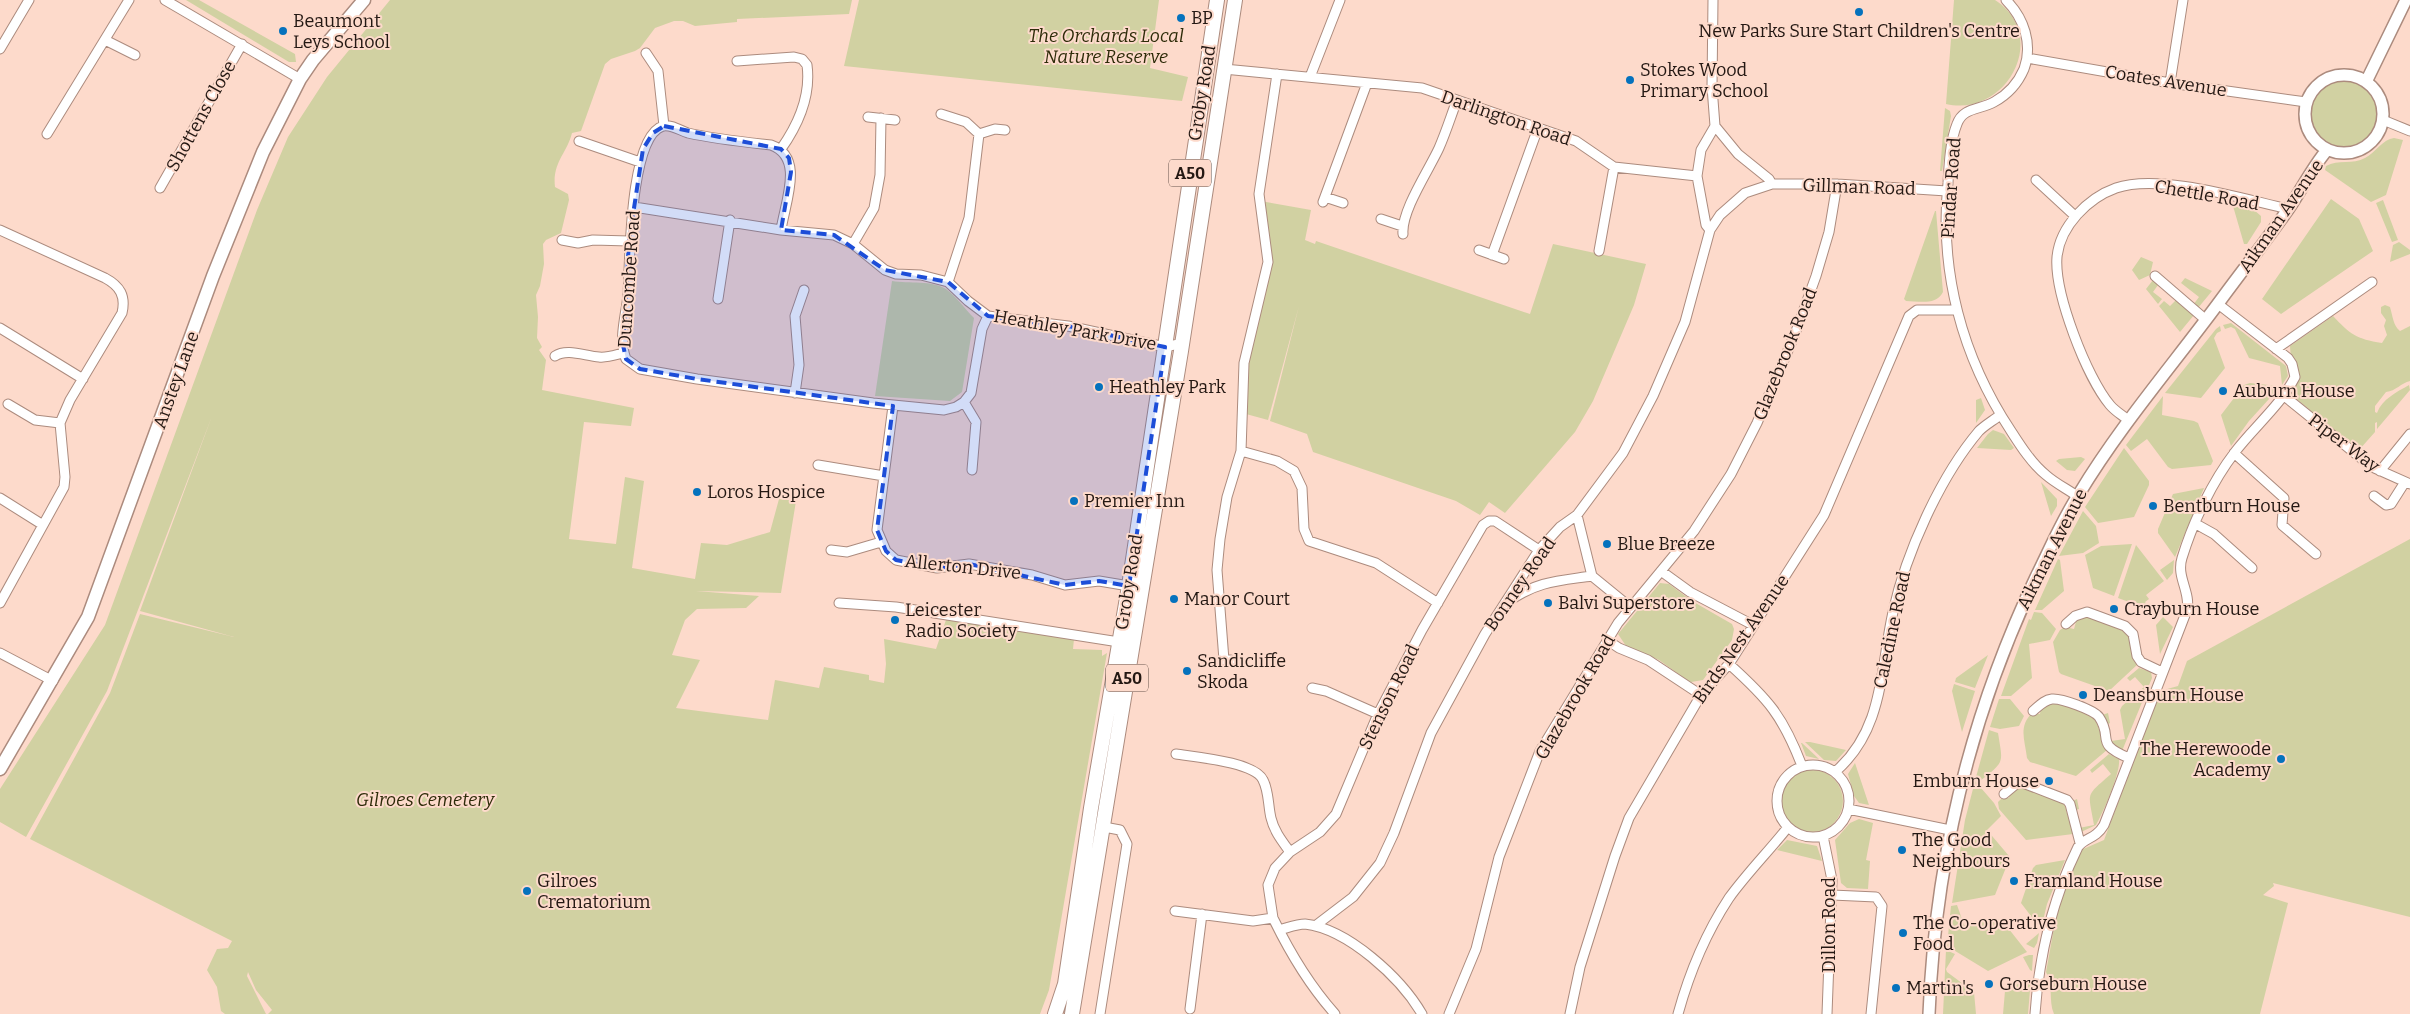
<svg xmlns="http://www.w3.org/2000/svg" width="2410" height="1014" font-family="Bitter,serif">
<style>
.green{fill:#d1d1a2}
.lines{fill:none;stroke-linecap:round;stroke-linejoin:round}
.minor-casing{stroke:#ac8b7e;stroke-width:11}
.tertiary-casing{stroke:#ac8b7e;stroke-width:14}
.secondary-casing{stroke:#ac8b7e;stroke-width:15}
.primary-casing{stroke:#ac8b7e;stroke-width:16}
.minor{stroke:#fff;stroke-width:9}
.tertiary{stroke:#fff;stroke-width:11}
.secondary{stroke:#fff;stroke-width:12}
.primary{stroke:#fff;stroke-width:14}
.marked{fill:#1d4ed8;fill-opacity:0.2;stroke:#1d4ed8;stroke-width:4;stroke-dasharray:10 6;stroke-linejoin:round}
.poi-dot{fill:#0572bd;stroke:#fddacb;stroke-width:2}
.labels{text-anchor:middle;stroke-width:4;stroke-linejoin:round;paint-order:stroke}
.shield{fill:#fddacb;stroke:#65524a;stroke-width:1}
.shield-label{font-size:16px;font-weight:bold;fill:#241813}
.poi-label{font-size:18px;fill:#241813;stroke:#fddacb;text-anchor:start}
.park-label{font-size:18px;font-style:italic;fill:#2d2b08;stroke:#fddacb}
.street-label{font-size:18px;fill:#241813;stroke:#fddacb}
</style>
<rect width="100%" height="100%" fill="#fddacb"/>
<path class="green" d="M186,0H199L295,54L296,62H289Z
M390,0H852L849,14L737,19V22L695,26L683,21H674L655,28L640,48L635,51L611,59L605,64L581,131L572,133C567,153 552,163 555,187L568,194L569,200L561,233L546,240L543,244L544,264L540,286L536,295L538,317L537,338L542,347L539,350L546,360L542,390L634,408L631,426L584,422L569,539L616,544L625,477L644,481L632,568L695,579L701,543L727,545L770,532L779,499L796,501L781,593L696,591L759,596L746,608L697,609L685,620L672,655L700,660L676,708L768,720L775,680L819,688L824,667L869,675V680L884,683L886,664L884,639L936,649L946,620L1074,639L1073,649L1102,650V656L1107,653L1049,990L1040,1014H268L272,1010L256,990L248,972L247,976L266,1014H225L221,1011L217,987L207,970L217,949L228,948L232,941L30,839L110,693L140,614L234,637L140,611L212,416L107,691L26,837L0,822V789L105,625L257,210L288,137L327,77Z
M859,0H1159L1150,68L1188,77L1182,101L844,66Z
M1954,0H1995C2051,36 2006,118 1946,104Z
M2310 115a35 35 0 1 1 70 0a35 35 0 1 1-70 0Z
M1945,108L1950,111L1951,116L1942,171H1940Z
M2394,138L2403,140L2386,195L2371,202L2325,170L2326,166C2338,159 2353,165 2365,158C2375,153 2383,139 2394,138Z
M2331,199L2359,219L2373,251L2281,314L2262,299Z
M2383,200L2398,240L2392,242L2376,203Z
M1260,201L1311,210L1305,240L1315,244L1316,241L1530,314L1553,244L1646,264L1634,305L1593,401L1575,432L1505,513L1489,502L1480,515L1456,501L1313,452L1307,434L1270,421L1299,306L1268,420L1246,414L1243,374L1268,264Z
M2233,206L2254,210L2261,216V222L2247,244H2244Z
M1935,211H1936L1943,292C1936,306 1918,301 1906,301L1904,299Z
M2399,242L2410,250V254L2390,262L2393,245Z
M2141,257L2153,262L2150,275L2139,280L2132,270Z
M2185,278L2212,291L2198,308L2193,305L2199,297L2181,283Z
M2153,280L2158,285L2153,292L2162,299L2158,304L2146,289Z
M892,281C909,284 932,280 946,289C956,296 965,309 974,318L962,392L950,401L875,396Z
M2176,300L2194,315L2180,332L2159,306L2164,301L2170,306Z
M2385,305L2390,307C2393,317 2393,325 2400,331L2410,326V381C2401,383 2396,391 2386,392L2375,406V412L2377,413C2382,399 2397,392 2409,385L2410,390L2377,429V422L2375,423V432L2359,450L2288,392L2293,386L2290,346L2333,316C2350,334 2356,339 2382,343L2387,335L2384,326L2386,320L2381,313V307Z
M2231,323L2286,366L2288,376L2282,385L2280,366L2249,358L2235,329L2231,327L2225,329L2223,325Z
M2220,326L2221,331L2217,333L2214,338L2225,368L2201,398L2165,393L2216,329Z
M2250,383L2278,386L2279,388L2249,421L2231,446L2221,415L2244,385Z
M2163,396L2162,415L2194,421L2198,423L2213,461L2211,465L2172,469L2168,467L2147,439L2131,451L2126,445Z
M1981,398L1985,410L1976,423V400Z
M1993,430L2004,434L2014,448L2011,450L1977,448L1988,434Z
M2124,448L2149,481V485L2134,517L2098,523L2085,507Z
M2081,457L2085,459L2075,471L2067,470L2056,461L2059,459Z
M2041,482L2057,499V506L2051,516Z
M2204,488L2175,557L2158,533V529L2173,494Z
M2083,511L2096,526L2099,543L2083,553L2059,556Z
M2410,539V917L2273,883L2274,886L2263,895L2288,903L2260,1014H2054C2048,1000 2054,986 2046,972L2058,906L2081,850L2104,840L2160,691L2178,686L2187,661Z
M2132,544L2114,596L2093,588L2085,555L2101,546Z
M2136,545L2164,581L2146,595L2149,599L2145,602L2147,605L2143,607L2118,598Z
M2058,559L2060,560L2064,591L2042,610H2035Z
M2174,560L2173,573L2167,580L2160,570Z
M1660,583L1669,584L1692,601L1732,624L1734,629L1732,640L1703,680L1691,682L1687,680L1659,660L1626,646L1618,634Z
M2034,612L2042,613L2056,629L2050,640L2029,644L2032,678L2011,696H2001L2029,619L2031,620Z
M2086,616C2126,629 2126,623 2138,664L2109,691L2061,674L2059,672L2053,642L2060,630L2065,627L2074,629L2077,618Z
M2163,617L2173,627L2160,654L2156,625Z
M1988,655L1975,688L1955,682L1956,678Z
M2139,668L2151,672L2152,678L2122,751L2111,745L2102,715L2108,713L2110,723L2108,724L2111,741L2125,739L2120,710L2122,706L2144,687L2135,677L2130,681L2127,678Z
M1954,684L1975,691L1962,732L1952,691Z
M1999,699H2010L2024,716L2019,726L2000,729L1990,727Z
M2057,702L2094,716L2107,750L2076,776L2030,762L2027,758C2025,740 2018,727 2032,713L2040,714L2041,706Z
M1989,730L1998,733C2003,764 2005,761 1980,781L1976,777Z
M1805,742H1810L1846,750L1836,761L1824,760Z
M1801,743H1802L1819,759L1806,756Z
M2109,754L2119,759C2121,772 2103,813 2096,825L2081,832L2078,829L2071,802L2077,799L2079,809L2076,810L2079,828L2094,825C2088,791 2085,797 2111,774L2103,764L2092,773L2090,770Z
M1855,763L1869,805L1859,803L1854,796L1848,774Z
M1781 801a31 31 0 1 1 62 0a31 31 0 1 1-62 0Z
M1975,781L1994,803L2001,816L1987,830L2009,856V860L1995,895L1952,903L1965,820Z
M2023,786L2064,803L2073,834L2026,840L1999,809L1998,802L2003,797L2009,798L2010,792Z
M1859,819L1873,823L1866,860L1870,861L1868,889L1847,888L1841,883L1835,840L1850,823Z
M1787,840L1817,846L1822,861L1777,850Z
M2065,860L2047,904L2041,929L2021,903L2033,868L2036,865Z
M1957,905L1964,925L2001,919L2027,952L1988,971L1947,946L1951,906Z
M2039,933L2037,943L2034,948L2026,944Z
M1946,950L1955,954L1946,969L1947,972L1974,992L1976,1014H1943Z
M2029,955H2033L2032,971L2030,970L2023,957Z
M2029,978H2031L2028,1014H2003L2005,991Z"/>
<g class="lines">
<g class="minor-casing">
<path id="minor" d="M165,0L300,79
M2006,0C2024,18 2033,44 2024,69C2018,83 2007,95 1994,102C1980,110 1963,107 1957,124C1950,141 1949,165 1948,183C1939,271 1962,357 2011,431C2020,445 2032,464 2046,475C2055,483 2067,489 2077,496
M105,40L135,55
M0,49L29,0
M646,53L658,71L664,126
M2027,58L2170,83L2306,102
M737,61L794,57L802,59L807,65C811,95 798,125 781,149
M1224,69L1422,88L1576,141L1614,167L1697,176
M1310,77L1340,0
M2170,83L2183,0
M941,114L966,122L979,134
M868,117L895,120
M2383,120L2410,131
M1715,126L1738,154L1769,179L1772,184
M47,134L129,0
M979,134L995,129L1005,130
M579,141L640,162
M2036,180L2075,216
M160,188L242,44
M1325,197L1343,203
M1323,202L1367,83
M634,207L781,230L834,235L853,244L885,270L896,274L921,275L948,282L968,301L988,316L1068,326L1165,347L1183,343
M1381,219L1402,226
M0,230L105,278C120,286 126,296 122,313L70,400L60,423L65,477L64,487L0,603
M781,230C785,202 805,157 771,145C743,142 715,139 688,133C681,131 671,124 663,126C629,136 630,264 628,295C626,315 618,340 626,359L640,369L697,379L873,403L944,410L956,407L964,402L971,393L982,329L988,316
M1710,230L1706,225L1697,176L1701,150L1715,126L1712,87L1713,0
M1403,234C1401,211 1429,170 1439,148C1446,132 1451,116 1457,100
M562,240L578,243L593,240L629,241
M853,244L874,208L880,175L881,118
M1479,250L1504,259
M1599,251L1614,167
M1492,255L1538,128
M2155,276L2206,320
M948,282L969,218L979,134
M718,299L730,220
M0,328L83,379
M2276,349L2372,282
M555,356C567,348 585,356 599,357C607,358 615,355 623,353
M795,393L799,365L795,316L804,290
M2283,395L2372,467L2410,484
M964,402L976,422L972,470
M8,404L35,420L60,423
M893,406L877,530L886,551L896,560L937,568L969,564L1032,575L1065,585L1099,581L1129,586
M2128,420C2122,415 2115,411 2110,405C2087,378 2054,293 2057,257C2060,226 2088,198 2116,188C2159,173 2243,199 2288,209
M1241,451L1277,461L1294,471L1302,488L1304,529L1309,541L1376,563L1438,603
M2234,453L2284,498L2282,525L2316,554
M818,465L884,476
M2380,471L2410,434
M2374,496L2386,505L2391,504L2405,482
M0,498L43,525
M1577,515L1592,576
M2196,524L2214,534L2252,568
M831,550L847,552L881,542
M1661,571L1690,592L1753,625
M1509,601C1538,581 1558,581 1592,576L1630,607
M839,603L896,607L1119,642
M2066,624L2075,616L2087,612L2125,626L2133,634L2137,656L2141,662L2162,672
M1607,640L1619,648L1648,660L1701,695
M0,653L53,681
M1231,660H1224L1217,570L1220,539L1227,497L1241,451L1244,363L1268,262L1259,194L1277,74
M1729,664C1768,699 1783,716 1802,766
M1312,688L1326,691L1378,714
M2033,711C2039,706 2044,700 2052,699C2061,698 2094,710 2099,717C2114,739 2093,743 2129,758
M1176,754C1195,757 1255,762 1263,780C1269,791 1268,806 1271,818C1274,831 1282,841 1290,852
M1777 801a36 36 0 1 1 72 0a36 36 0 1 1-72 0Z
M1835,772C1884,730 1880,670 1893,612C1906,553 1940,477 1979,431C1985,425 1994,420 2000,415
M2004,794L2016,784L2023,783L2067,800L2070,804L2080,843
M1848,809L1950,830
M1823,836L1832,880L1827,1014
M1832,895L1876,897L1882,906L1871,1014
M1175,911L1253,921L1273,918C1290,953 1309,985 1335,1014
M1273,918L1268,885L1275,868L1290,852L1320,832L1336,814L1378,714L1422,630L1483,525L1489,521H1495L1539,550
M1315,926L1353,897L1380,863L1394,833L1431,733L1485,634L1539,550L1560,527L1577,515L1623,453L1653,396L1685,322L1710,230L1720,215L1745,193L1772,184H1837L1947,191
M1279,930C1287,928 1297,924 1305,924C1348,929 1401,978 1422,1014
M1190,1009L1202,914
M1100,1014L1127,844L1120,830L1104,827
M1449,1014L1476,949L1499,857L1540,751L1618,623L1694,531L1731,474L1757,423L1795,334L1816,276L1829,232L1837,184
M1570,1014L1580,967L1615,856L1629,818L1701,695L1729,664L1824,515L1909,316L1917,310H1957
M1678,1014C1689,974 1706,933 1729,898C1747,873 1769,851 1788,827
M2035,1014C2039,956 2052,900 2078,847C2085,837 2095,840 2104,825L2187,610C2191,592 2176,577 2182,558C2193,522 2212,482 2235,452C2254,427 2281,405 2295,377L2292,364L2288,358L2218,304"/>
</g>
<g class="tertiary-casing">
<path id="tertiary" d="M2305 114a39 39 0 1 1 78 0a39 39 0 1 1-78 0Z
M2366,82L2406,0
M1929,1014C1935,860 1970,716 2036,577C2050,549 2062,520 2079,494C2120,426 2172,366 2220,301C2242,271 2265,242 2287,211C2301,191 2311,169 2327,150"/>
</g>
<g class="secondary-casing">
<path id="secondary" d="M0,769L88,617L213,276L263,152L300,79L313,60L364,0"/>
</g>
<g class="primary-casing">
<path id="primary" d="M1055,1014L1065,984L1091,808L1129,586L1217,0
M1072,1014L1181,351L1235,0"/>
</g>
<use href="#minor" class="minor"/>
<use href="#tertiary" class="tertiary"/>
<use href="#secondary" class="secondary"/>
<use href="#primary" class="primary"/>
</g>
<path class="marked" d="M664,126L781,149L789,158L791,172L781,230L834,235L885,270L948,282L988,316L1068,326L1165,347L1129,586L1099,581L1065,585L969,564L937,568L896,560L886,551L877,530L893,406L697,379L640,369L626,359L623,345L629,241L643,149L653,133Z"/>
<g class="poi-dot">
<circle cx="1859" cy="12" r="5"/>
<circle cx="1181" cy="18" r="5"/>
<circle cx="283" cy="31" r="5"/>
<circle cx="1630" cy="80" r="5"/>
<circle cx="1099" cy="387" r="5"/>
<circle cx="2223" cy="391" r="5"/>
<circle cx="697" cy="492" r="5"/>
<circle cx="1074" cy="501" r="5"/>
<circle cx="2153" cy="506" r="5"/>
<circle cx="1607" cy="544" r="5"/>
<circle cx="1174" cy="599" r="5"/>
<circle cx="1548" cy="603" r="5"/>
<circle cx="2114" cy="609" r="5"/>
<circle cx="895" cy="620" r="5"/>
<circle cx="1187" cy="671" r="5"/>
<circle cx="2083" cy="695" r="5"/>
<circle cx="2281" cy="759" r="5"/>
<circle cx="2049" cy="781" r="5"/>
<circle cx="1902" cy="850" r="5"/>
<circle cx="2014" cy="881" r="5"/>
<circle cx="527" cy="891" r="5"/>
<circle cx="1903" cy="933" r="5"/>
<circle cx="1989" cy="984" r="5"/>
<circle cx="1896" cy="988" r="5"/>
</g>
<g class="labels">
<g class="shield">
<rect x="1169" y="159.5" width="42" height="27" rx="4"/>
<rect x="1106" y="664.5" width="42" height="27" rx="4"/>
</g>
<g class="shield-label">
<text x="1190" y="179">A50</text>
<text x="1127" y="684">A50</text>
</g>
<g class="poi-label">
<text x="1191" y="24">BP</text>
<text x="293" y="27">Beaumont<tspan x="293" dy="21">Leys School</tspan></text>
<text x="1859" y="37" text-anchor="middle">New Parks Sure Start Children's Centre</text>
<text x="1640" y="76">Stokes Wood<tspan x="1640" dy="21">Primary School</tspan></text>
<text x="1109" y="393">Heathley Park</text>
<text x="2233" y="397">Auburn House</text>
<text x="707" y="498">Loros Hospice</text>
<text x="1084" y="507">Premier Inn</text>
<text x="2163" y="512">Bentburn House</text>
<text x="1617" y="550">Blue Breeze</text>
<text x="1184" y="605">Manor Court</text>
<text x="1558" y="609">Balvi Superstore</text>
<text x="2124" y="615">Crayburn House</text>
<text x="905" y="616">Leicester<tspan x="905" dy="21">Radio Society</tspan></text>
<text x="1197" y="667">Sandicliffe<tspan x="1197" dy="21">Skoda</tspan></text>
<text x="2093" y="701">Deansburn House</text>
<text x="2271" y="755" text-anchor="end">The Herewoode<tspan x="2271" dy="21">Academy</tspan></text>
<text x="2039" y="787" text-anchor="end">Emburn House</text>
<text x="1912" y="846">The Good<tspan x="1912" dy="21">Neighbours</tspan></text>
<text x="537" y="887">Gilroes<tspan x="537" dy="21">Crematorium</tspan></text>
<text x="2024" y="887">Framland House</text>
<text x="1913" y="929">The Co-operative<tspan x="1913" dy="21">Food</tspan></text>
<text x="1999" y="990">Gorseburn House</text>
<text x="1906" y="994">Martin's</text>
</g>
<g class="park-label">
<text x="1106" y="42">The Orchards Local<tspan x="1106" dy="21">Nature Reserve</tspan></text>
<text x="425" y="806">Gilroes Cemetery</text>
</g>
<g class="street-label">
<text transform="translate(2166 81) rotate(9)" y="6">Coates Avenue</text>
<text transform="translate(1202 93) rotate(-81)" y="6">Groby Road</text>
<text transform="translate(201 116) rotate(-61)" y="6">Shottens Close</text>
<text transform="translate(1506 118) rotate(19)" y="6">Darlington Road</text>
<text transform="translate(1859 187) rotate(2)" y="6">Gillman Road</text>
<text transform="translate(1951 188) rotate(-86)" y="6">Pindar Road</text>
<text transform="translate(2207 195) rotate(10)" y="6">Chettle Road</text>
<text transform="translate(2281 216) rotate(-55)" y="6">Aikman Avenue</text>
<text transform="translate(629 279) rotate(-86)" y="6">Duncombe Road</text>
<text transform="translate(1075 330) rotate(10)" y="6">Heathley Park Drive</text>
<text transform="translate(1785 354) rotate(-68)" y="6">Glazebrook Road</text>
<text transform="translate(176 380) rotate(-70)" y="6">Anstey Lane</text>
<text transform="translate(2344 443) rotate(37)" y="6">Piper Way</text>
<text transform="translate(2052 549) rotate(-63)" y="6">Aikman Avenue</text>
<text transform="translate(963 567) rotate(6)" y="6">Allerton Drive</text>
<text transform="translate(1129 582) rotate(-81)" y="6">Groby Road</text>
<text transform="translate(1520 584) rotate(-55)" y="6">Bonney Road</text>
<text transform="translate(1892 630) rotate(-78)" y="6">Caledine Road</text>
<text transform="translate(1741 639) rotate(-55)" y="6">Birds Nest Avenue</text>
<text transform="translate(1389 697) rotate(-64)" y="6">Stenson Road</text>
<text transform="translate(1575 697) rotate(-60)" y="6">Glazebrook Road</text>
<text transform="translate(1829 925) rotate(-90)" y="6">Dillon Road</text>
</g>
</g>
</svg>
